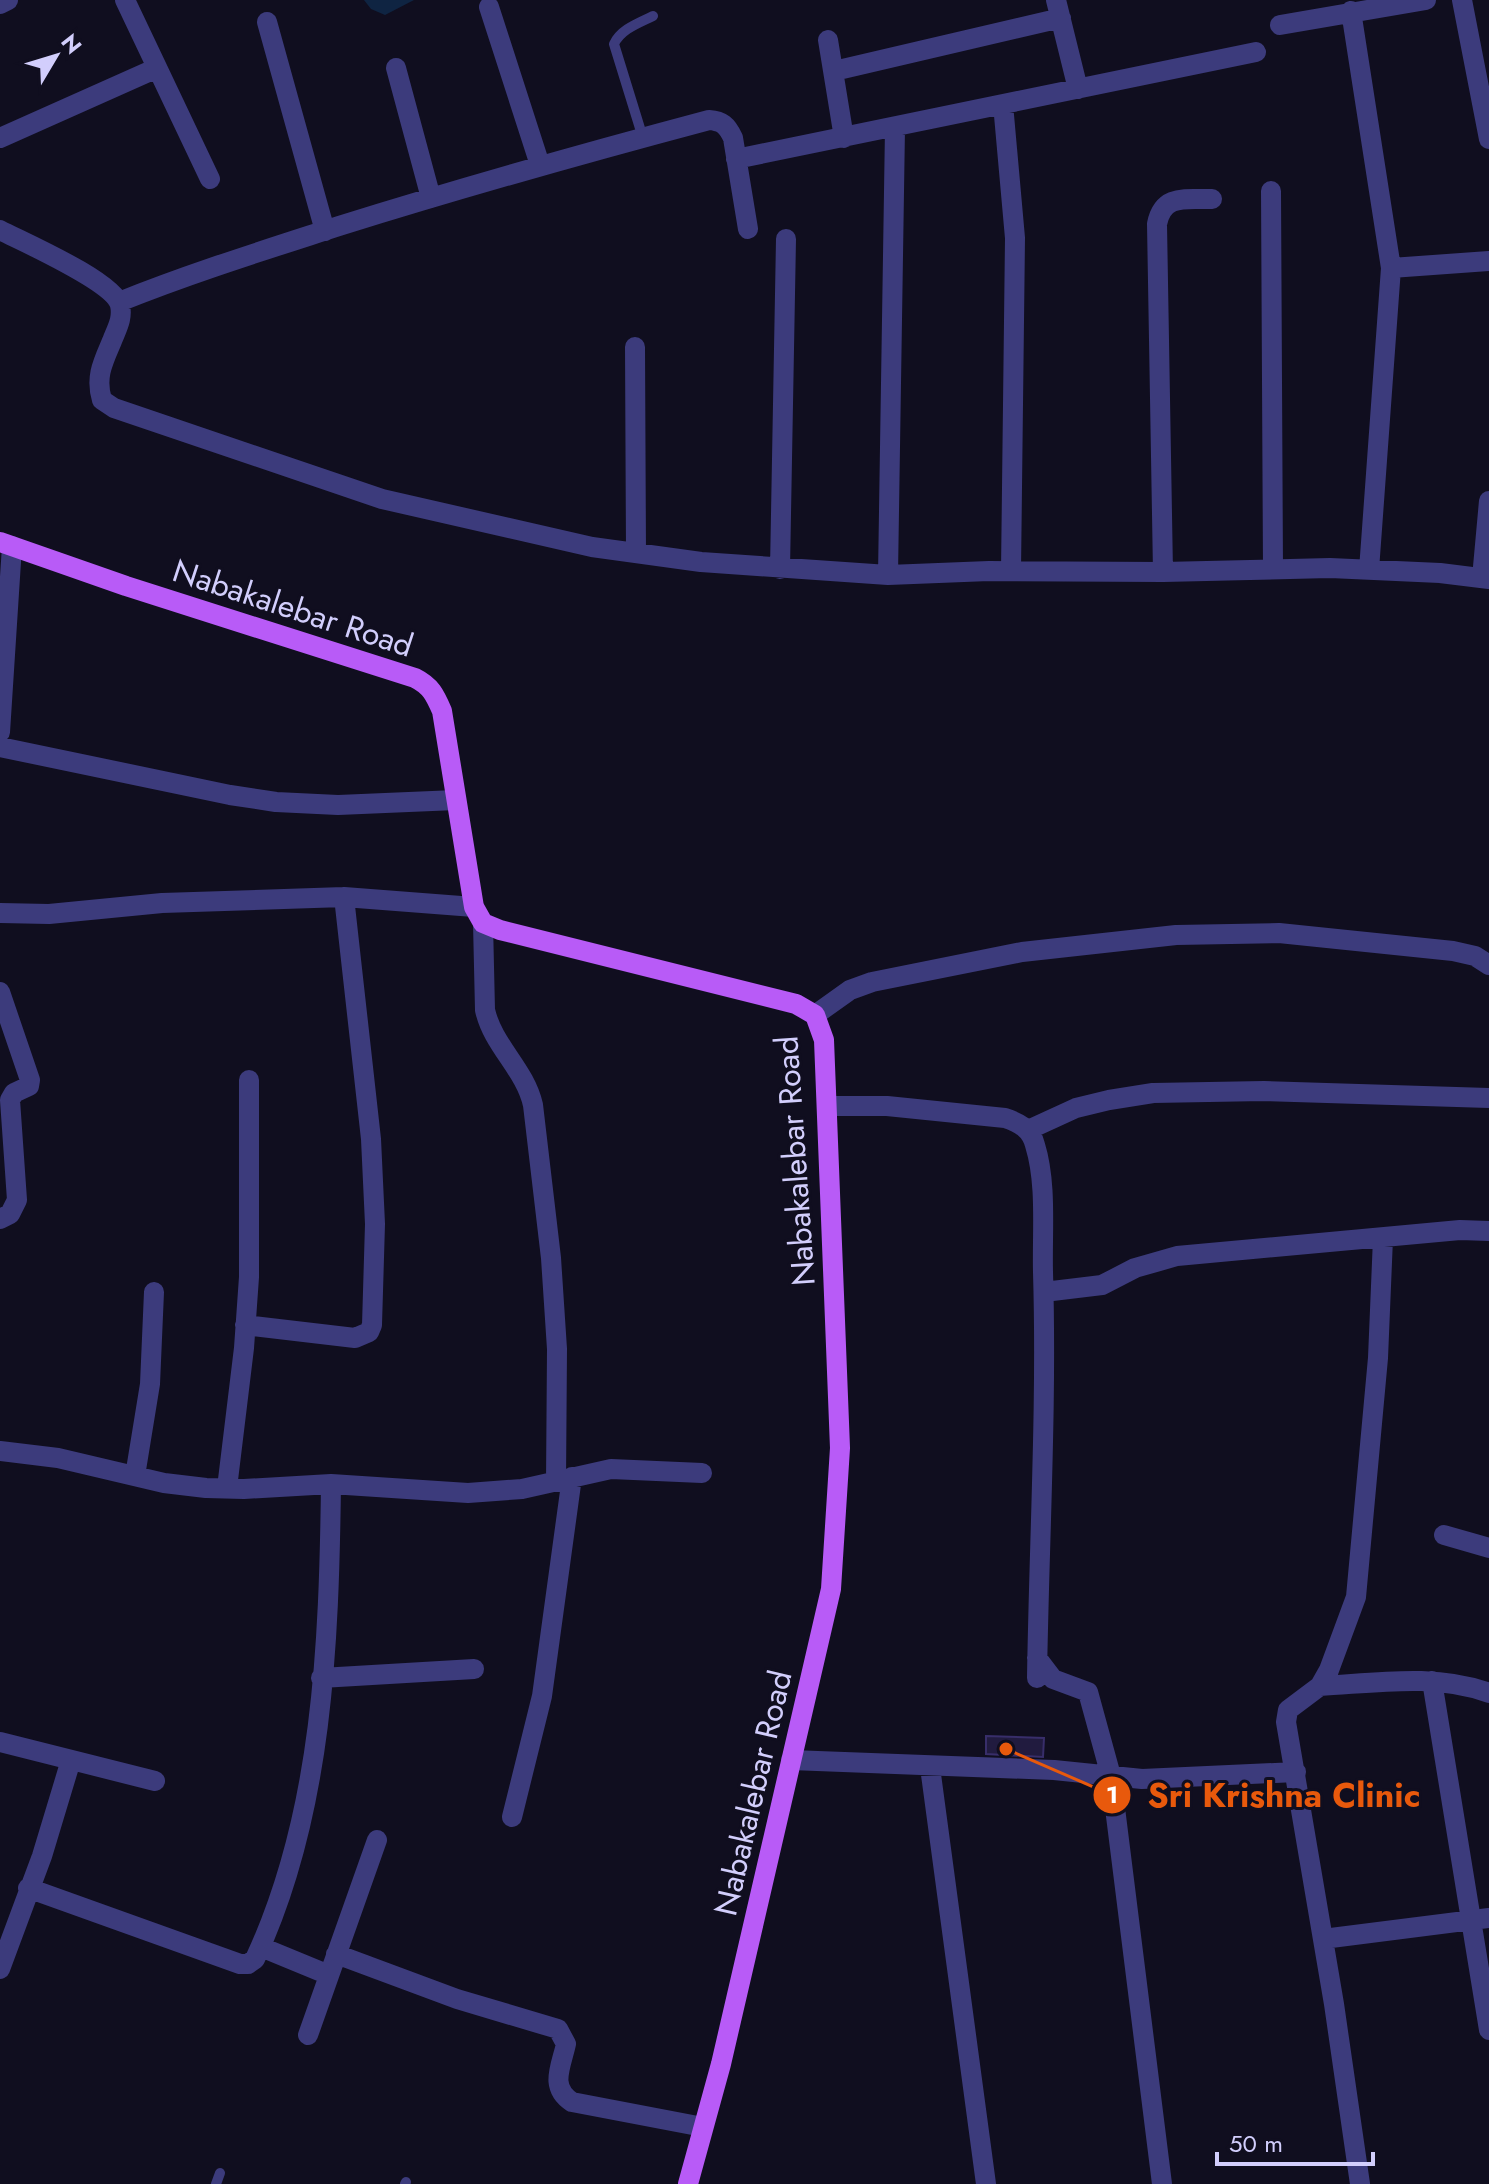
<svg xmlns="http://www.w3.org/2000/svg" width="1489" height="2184" font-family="Jost,sans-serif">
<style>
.water{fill:#0f2442}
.building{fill:#211b3f;stroke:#382e6a;stroke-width:2}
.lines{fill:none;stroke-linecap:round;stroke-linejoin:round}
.lane{stroke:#3c3b7c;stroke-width:10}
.street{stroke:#3c3b7c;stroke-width:20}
.primary{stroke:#b85bf7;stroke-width:20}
.labels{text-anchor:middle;stroke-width:6;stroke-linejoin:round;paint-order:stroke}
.street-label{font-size:32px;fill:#d2cefc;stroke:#100e1f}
.leader{fill:none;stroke:#e8590c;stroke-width:3}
.callout-dot{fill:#e8590c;stroke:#100e1f;stroke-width:3}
.mark-label{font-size:24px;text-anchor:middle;font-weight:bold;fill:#fff}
.callout-label{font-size:34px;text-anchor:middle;font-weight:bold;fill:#e8590c;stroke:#100e1f;stroke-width:6;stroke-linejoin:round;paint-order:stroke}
</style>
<rect width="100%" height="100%" fill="#100e1f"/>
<path class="water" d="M364,0H414L385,15L371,9Z"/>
<path class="building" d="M986,1736L1044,1738L1043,1757L986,1754Z"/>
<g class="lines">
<path class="lane" d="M643,138L614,44C621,29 639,23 653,16
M216,2184L220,2173
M405,2184L406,2182"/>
<path class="street" d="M125,0L210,179
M1056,0L1078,89
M1462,0L1489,139
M0,4L8,0
M489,7L540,165
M1351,11L1391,268L1369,570
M267,22L325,231
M1280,25L1426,0
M828,40L844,138
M396,68L431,198
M834,71L1061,18
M1003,104L1015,238L1011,571
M0,138L157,68
M736,159L1256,52
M1271,191L1273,569
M0,230C25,243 113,281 120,305C123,319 117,328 112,341C103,362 95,377 102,400L114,408L382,499L592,547L701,562L888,575L989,571L1163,572L1330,568L1440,573L1489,579
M1391,268L1489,261
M119,302C191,273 265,250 339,226C461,188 585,153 709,120C722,121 727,125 733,138L748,229
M635,347L636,553
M780,569L786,239
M1163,572L1157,224C1163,193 1187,200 1212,199
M888,575L895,128
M1482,578L1489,501
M0,732L12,546
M0,747L230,795L276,802L338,805L456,800
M0,913L49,914L162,903L344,897L474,907
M483,923L485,1010C493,1046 525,1069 533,1105L551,1258L557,1349L556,1482
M0,992L30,1080L29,1086L14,1093L10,1100L17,1200L10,1214L0,1219
M815,1015L850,990L872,982L1022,952L1176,935L1279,933L1453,951L1475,956L1489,965
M827,1106H887L1005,1118C1020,1123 1031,1129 1035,1145C1047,1184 1042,1231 1043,1272C1047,1407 1039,1543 1037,1678
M1028,1130L1076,1108L1109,1100L1153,1093L1264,1091L1489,1098
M1044,1292L1102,1285L1135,1268L1177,1256L1460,1230L1489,1231
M245,1325L355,1338L369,1332L372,1325L375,1224L371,1139L344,897
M0,1451L58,1458L164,1483L206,1488L244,1489L331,1484L468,1493L522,1489L611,1469L702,1473
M135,1476L150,1384L154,1292
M227,1488L244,1348L249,1277V1080
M1444,1535L1489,1548
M1037,1658L1053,1679L1088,1692L1111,1776L1162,2184
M321,1678L474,1669
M1432,1681L1489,2030
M1320,1686C1376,1683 1436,1673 1489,1693
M0,1742L155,1781
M791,1760L1054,1770L1142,1779L1296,1772
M930,1767L986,2184
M512,1817L542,1696L572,1477
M28,1888L240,1964H248L255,1959C323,1813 329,1643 331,1484
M1323,1939L1489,1918
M261,1947L329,1975
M336,1954L457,1999L558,2029L566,2044C561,2067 549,2087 572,2102L703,2127
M0,1969L42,1856L71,1760
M308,2035L377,1840
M1360,2184L1334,2004L1286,1722L1288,1710L1320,1686L1329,1670L1356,1597L1378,1358L1383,1238"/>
<path class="primary" d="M0,542L126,586L415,678C431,686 435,695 442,711L474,907L483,923L500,930L796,1004L815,1015L824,1040L840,1448L831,1589L721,2064L688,2184"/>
</g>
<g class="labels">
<g class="street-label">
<text transform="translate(293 608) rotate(18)" y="11">Nabakalebar Road</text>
<text transform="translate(795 1161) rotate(-94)" y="11">Nabakalebar Road</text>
<text transform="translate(753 1793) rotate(-77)" y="11">Nabakalebar Road</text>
</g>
</g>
<path class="leader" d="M1006 1749L1112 1795"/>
<g class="callout-dot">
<circle cx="1006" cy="1749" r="8"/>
<circle cx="1112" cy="1795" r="20"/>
</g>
<g class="mark-label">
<text x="1112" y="1803">1</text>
</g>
<g class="callout-label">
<text x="1284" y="1807">Sri Krishna Clinic</text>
</g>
<g transform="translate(56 56) rotate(52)" stroke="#100e1f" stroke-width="6" paint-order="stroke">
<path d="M0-6L14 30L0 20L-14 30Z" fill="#d2cefc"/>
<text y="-12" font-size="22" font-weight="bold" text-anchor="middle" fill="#d2cefc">N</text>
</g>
<path d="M1217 2152v12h156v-12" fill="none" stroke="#d2cefc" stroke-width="4"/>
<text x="1229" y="2152" font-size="24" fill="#d2cefc" stroke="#100e1f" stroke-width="6" paint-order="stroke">50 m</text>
</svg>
